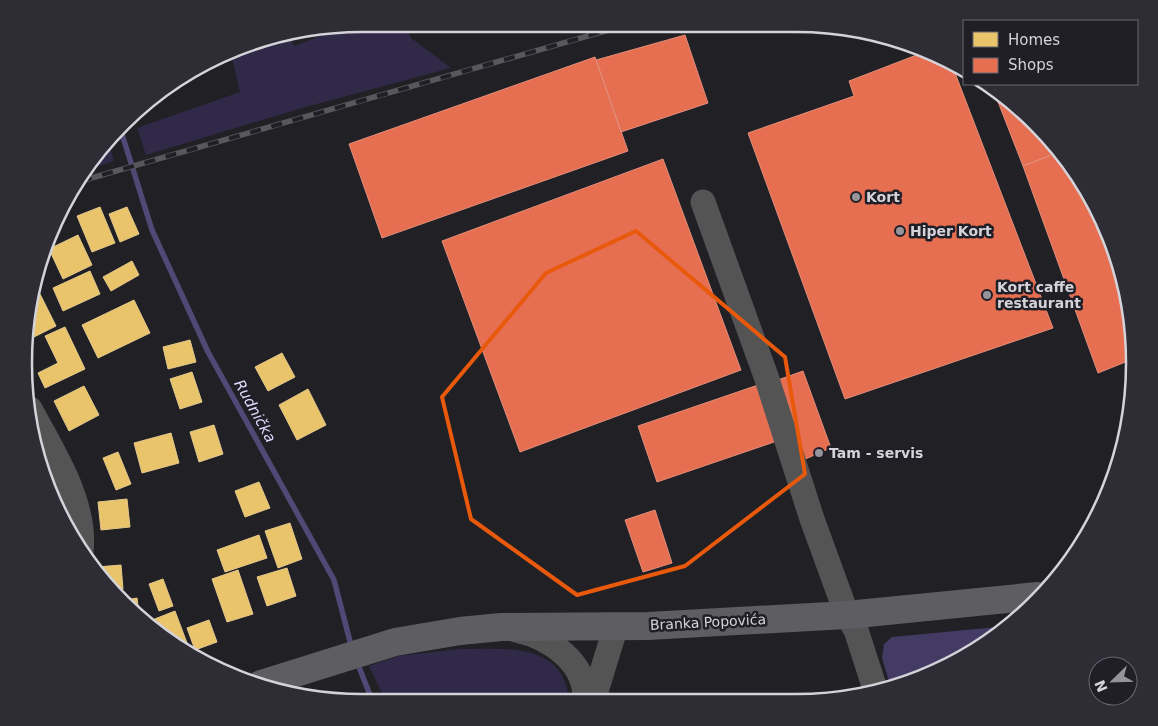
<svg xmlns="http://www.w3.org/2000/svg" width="1158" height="726" font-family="'DejaVu Sans',sans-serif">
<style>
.green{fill:#312948}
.forest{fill:#443b65}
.homes{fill:#e9c46a;stroke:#e3c88c}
.shops{fill:#e76f51;stroke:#e18d7a}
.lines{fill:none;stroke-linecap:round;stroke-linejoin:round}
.stream{stroke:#524875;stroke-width:5.5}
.minor{stroke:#545455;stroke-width:25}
.major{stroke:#5e5d61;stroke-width:28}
.rail-casing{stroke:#58575b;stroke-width:5.5}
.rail{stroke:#201e27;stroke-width:4;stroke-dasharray:11;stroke-linecap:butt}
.marked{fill:none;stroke:#e8590c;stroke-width:4;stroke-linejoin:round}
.poi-dot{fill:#95949b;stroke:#201e27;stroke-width:2}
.labels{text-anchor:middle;stroke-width:5;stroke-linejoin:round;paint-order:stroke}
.poi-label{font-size:14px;font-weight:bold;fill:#d4d3da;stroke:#201e27;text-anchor:start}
.street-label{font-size:14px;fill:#d4d3da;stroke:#201e27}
.water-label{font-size:15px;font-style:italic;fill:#ded9f9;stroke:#201e27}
.rim{fill:none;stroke:#d4d3da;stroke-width:2.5}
</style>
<rect width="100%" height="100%" fill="#212025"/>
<path class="green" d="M363,24H405L411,38L451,68L302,108L146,155L137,128L240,92L231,53L254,42L290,36L294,46L344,27Z
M109,143L114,161L87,170L94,156Z
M460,649C504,649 564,641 569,700H385L369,666L398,656Z"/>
<path class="forest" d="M1008,626L945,667L891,688L882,658L884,644L892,637Z"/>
<path class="homes" d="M100,207L115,243L92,252L77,216Z
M127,207L139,234L120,242L109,214Z
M78,235L92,265L63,279L49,249Z
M132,261L139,275L111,291L103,277Z
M90,271L100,294L63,311L53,288Z
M40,294L56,326L28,340L35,297Z
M134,300L150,333L98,358L82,325Z
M65,327L85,369L45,388L38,373L58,363L45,336Z
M190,340L196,362L168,369L163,347Z
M282,353L295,377L268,391L255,367Z
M192,372L202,402L180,409L170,379Z
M84,386L99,415L69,431L54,401Z
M308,389L326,425L297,440L279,405Z
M214,425L223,454L199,462L190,432Z
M171,433L179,463L142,473L134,443Z
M118,452L131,484L116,490L103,458Z
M259,482L270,508L245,517L235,491Z
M127,499L130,527L101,530L98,502Z
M290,523L302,559L278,568L265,531Z
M259,535L267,558L225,572L217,550Z
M121,565L123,589L117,590L97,567Z
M287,568L296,596L267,606L257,577Z
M238,570L253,614L227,622L212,579Z
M163,579L173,606L159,611L149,584Z
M137,598L139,614L126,600Z
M175,611L187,643L180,646L156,632L147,622Z
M209,620L217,642L195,650L187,628Z"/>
<path class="shops" d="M685,35L708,103L621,132L596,60Z
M927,51L952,65L1053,328L845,399L748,133L854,96L849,81Z
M595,57L628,151L382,238L349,144Z
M993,89L1002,94L1050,140L1059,152L1023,166Z
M1059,152L1089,194L1116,254L1131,319L1133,359L1098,373L1023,166Z
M663,159L741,370L520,452L442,241Z
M803,371L831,448L803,460L775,381Z
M758,385L777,441L657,482L638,426Z
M655,510L672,563L643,572L625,520Z"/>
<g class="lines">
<path class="stream" d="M121,131L152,230L208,352L334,580L352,649
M357,662L372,700"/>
<path class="minor" d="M703,202L767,379L812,519L847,615L856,630L876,692
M30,409C52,450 87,503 81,552
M516,630C549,637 587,662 585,701
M593,701L616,626"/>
<path class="major" d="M261,684L395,642L460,631L501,627L648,626L847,615L1038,596"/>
<g class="rail-casing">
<path id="rail" d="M81,181L626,25"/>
</g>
<use href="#rail" class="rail"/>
</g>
<path class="marked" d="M636,231L785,357L805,474L685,566L577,595L471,519L442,397L546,273Z"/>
<g class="poi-dot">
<circle cx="856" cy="197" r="5"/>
<circle cx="900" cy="231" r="5"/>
<circle cx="987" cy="295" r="5"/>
<circle cx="819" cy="453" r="5"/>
</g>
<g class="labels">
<g class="poi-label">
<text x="866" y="202">Kort</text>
<text x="910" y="236">Hiper Kort</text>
<text x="997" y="292">Kort caffe<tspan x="997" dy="16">restaurant</tspan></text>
<text x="829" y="458">Tam - servis</text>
</g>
<g class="street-label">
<text transform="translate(708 622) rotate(-3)" y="5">Branka Popovića</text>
</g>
<g class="water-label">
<text transform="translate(255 411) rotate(61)" y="5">Rudnička</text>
</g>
</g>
<path d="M0 0H1158V726H0ZM362 32H796A330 330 0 0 1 1126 362V364A330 330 0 0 1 796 694H362A330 330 0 0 1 32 364V362A330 330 0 0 1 362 32Z" fill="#2e2c35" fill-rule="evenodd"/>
<path class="rim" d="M362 32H796A330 330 0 0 1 1126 362V364A330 330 0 0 1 796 694H362A330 330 0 0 1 32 364V362A330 330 0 0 1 362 32Z"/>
<rect x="963" y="20" width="175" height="65" fill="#201e27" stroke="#68666f"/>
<rect x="973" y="32" width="25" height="15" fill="#e9c46a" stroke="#68666f"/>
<text x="1008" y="45" font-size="15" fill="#d4d3da">Homes</text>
<rect x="973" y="58" width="25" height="15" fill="#e76f51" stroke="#68666f"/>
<text x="1008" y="70" font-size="15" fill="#d4d3da">Shops</text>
<g transform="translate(1113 681) rotate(247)"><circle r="24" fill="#201e27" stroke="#68666f"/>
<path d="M0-4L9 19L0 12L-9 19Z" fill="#95949b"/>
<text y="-8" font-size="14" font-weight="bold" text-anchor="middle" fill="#d4d3da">N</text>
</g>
</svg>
